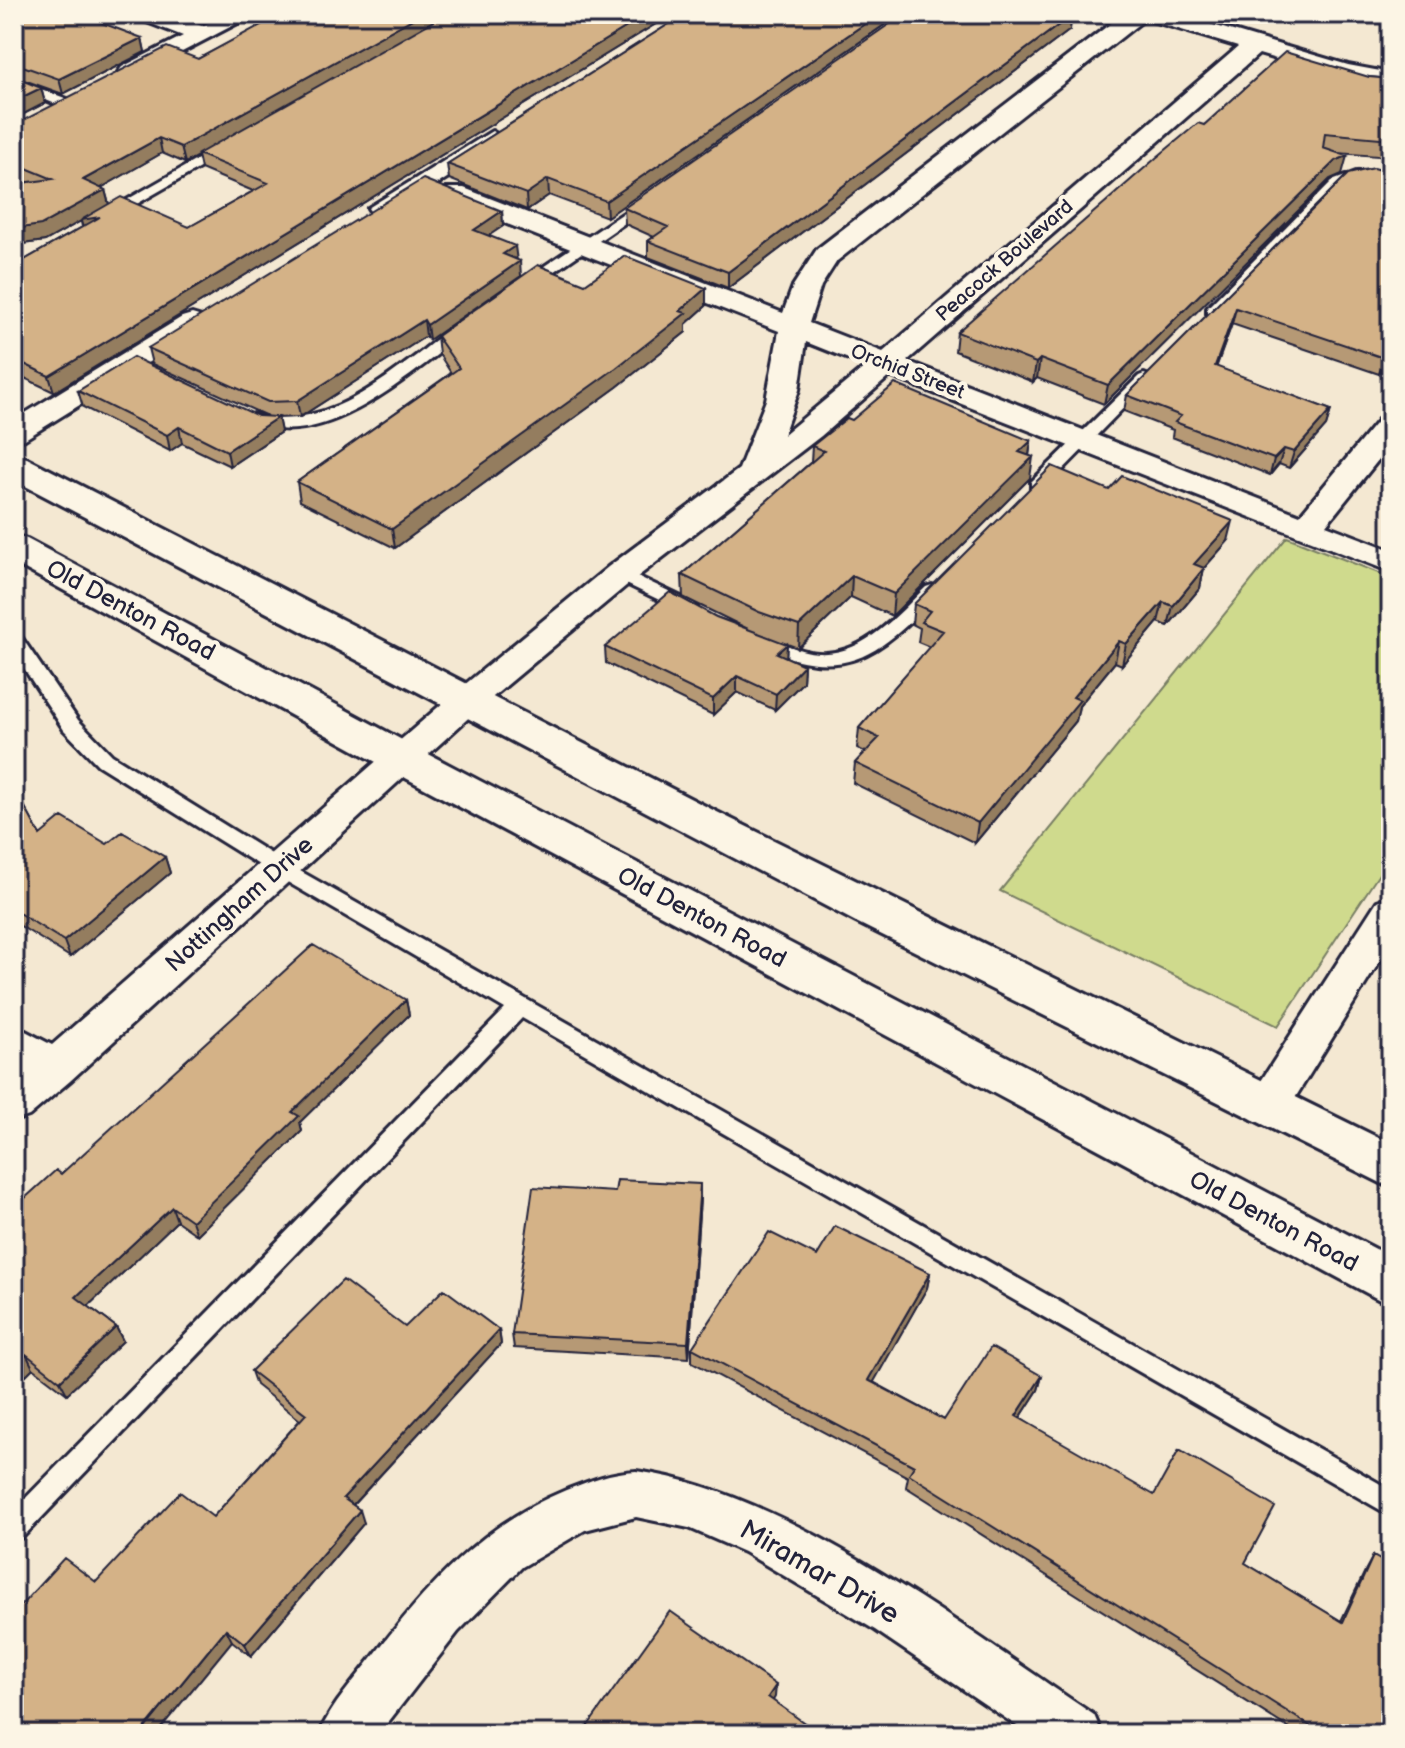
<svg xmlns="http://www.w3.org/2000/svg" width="1405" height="1748" font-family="'Balsamiq Sans',sans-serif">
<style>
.green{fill:#cfda8d;stroke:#787e64;stroke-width:2}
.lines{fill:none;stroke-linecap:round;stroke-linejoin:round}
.lane-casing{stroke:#22223b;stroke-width:6}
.street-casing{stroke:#22223b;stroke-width:6}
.secondary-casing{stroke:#22223b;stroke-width:6}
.lane{fill:#fcf5e5;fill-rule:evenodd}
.street{fill:#fcf5e5;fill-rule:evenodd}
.secondary{fill:#fcf5e5;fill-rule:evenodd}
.wall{fill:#b69974;stroke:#22223b;stroke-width:2;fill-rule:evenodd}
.shaded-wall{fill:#947d5e;stroke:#22223b;stroke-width:2}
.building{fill:#d4b287;stroke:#22223b;stroke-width:2}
.labels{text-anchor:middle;stroke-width:8;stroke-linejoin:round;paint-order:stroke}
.far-street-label{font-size:20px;fill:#22223b;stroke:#fcf5e5}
.street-label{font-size:24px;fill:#22223b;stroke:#fcf5e5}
.near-street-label{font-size:28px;fill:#22223b;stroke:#fcf5e5}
</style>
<rect width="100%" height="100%" fill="#f4e8d2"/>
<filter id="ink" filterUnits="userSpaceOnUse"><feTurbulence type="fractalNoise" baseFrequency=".0125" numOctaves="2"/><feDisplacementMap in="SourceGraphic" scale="16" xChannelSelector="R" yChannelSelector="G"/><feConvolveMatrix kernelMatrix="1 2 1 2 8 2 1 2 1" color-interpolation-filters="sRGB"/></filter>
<g filter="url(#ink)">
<path class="green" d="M1287,537L1391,578V856L1278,1026L1000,891Z"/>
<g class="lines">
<g class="lane-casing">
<path id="lane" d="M14,79L73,101L74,104L63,107L14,87Z
M219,147L231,150L114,217L102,214Z
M1391,171V179L1358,180L1342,187L1217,314H1207V308L1332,181L1356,172Z
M646,198L651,199V205L532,287H522V281Z
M458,327L463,329V335C414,371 334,444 268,427C260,425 252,424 246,419L254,414C318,430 367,392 417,355C429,346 443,332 458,327Z
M1144,374L1149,376V382L1043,490H1031V482L1139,376Z
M620,568L694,603L697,607L694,611H682L614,578L611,574L614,570Z
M932,585L938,587L941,591L938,595C875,658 847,683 758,647L755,643L764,637C782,642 799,652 818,653C863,656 896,616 926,587Z
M14,633L20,635L78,720L112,755L286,863L1391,1490V1516L522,1018L23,1537L14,1541V1510L505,1009L272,873L98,765L64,730L14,653Z"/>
</g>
<g class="street-casing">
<path id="street" d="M136,14H168L202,26L226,14H255L130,79L122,77L118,72L122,67L183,36L139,19Z
M1123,14H1176L1348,65L1391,73V87L1337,77L1259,54L907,361L1300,515L1380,418L1391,415V444L1326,525L1391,550V572L890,376L821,436L632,581L476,711L70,1081L29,1116L14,1121V1079L24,1070L14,1063V1025L52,1045L452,695L608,567L739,469L766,400L779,331L446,200L442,194L446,188H464L783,313L793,286L817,249ZM1145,19L1238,47L883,352L809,323L821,286L837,261ZM806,342L866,366L783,435L799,390Z
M492,131L505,139L501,144L390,214H372L368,208Z
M192,314L202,317L206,323L202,329L25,439L14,442V420L182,317Z
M1391,896V943L1282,1119L1267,1124L1252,1119L1246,1107L1252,1095L1377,901Z
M636,1471C788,1491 966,1630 1094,1715L1102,1734H1029L875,1630L744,1552L689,1528L636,1517L585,1530L522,1567L458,1632L379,1734H319C332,1704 355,1680 375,1654C428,1585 483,1524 566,1490C589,1481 611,1472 636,1471Z"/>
</g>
<g class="secondary-casing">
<path id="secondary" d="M14,455L27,458L715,811L1391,1144V1188L856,922L14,480Z
M14,535L27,539L417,748L1391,1257V1306L387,768L14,563Z"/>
</g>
<use href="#lane" class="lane"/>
<use href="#street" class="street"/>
<use href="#secondary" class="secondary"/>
</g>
<path class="wall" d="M14,14L142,38L145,52L63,94L21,79L41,88L45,103L14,119Z
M252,14H672L54,392L14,373V266L82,227L81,221L45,241L14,245V184L28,182L14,176V125L198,59L266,23L253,18ZM162,153L185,163L198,155L201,169L253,191L189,227L109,204L105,190L101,188Z
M685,14H900L607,217L549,195L527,210L449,179L447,164Z
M1070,30L728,288L648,257V241L654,237L625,224L624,208Z
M1369,77L1391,79V157L1338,153L1342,174L1330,179L1104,404L1037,378L1033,382L955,351L957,332L1204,125Z
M1348,174L1391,358L1379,374L1232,324L1216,367L1331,410L1326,426L1289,468L1279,464L1270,475L1172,437L1173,430L1124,411L1127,395Z
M502,211L503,226L489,235L516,260L521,276L429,340L426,336L300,417L278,418L281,432L230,466L182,443L170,451L83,407L78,391L267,416L152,364L148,348Z
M585,284L706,306L686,324V332L617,387L395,548L300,501L297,482L451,373L439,354L437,336Z
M852,420L1031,441L1029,456L1030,478L892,616L851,597L798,648L787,644L786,657L804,665L803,682L775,710L737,692L713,715L606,663L605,647L716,617L748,629L683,597L682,575L811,462L812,446Z
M1228,541L1204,568L1200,588L1168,626L1158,622L1122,665L1115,662L1079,706L1076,721L975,843L853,783L855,763L865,752L857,748L859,728L930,647L918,642L920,628L912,624L914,604Z
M14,787L40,835L107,844L165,857L170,873L70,957L14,922Z
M406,1000L409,1015L300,1122L302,1131L197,1235L177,1221L88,1306L116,1327L123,1341L67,1394L33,1368L14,1387V1208L61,1174Z
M700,1198L689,1358L514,1348L512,1334Z
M817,1256L930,1273L927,1288L873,1382L944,1420L1042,1376L1038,1390L1020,1418L1245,1563L1341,1621L1366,1569L1373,1556L1391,1734H1298L906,1487L908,1477L692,1362V1348Z
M405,1327L499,1330L501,1344L353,1505L364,1523L251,1656L232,1641L96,1582L213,1517L300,1420L256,1385L251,1371Z"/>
<path class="shaded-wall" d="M421,14H449L185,163L181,147Z
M648,14H672L54,392L49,376Z
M879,14H900L607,217L606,201Z
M1072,15L1070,30L728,288V272Z
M142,38L145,52L63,94L59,79Z
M41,88L45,103L14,119V101Z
M159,138L162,153L87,196L83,180Z
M1347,156L1342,174L1330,179L1104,404L1108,385L1335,161Z
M548,179L549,195L527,210L526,194Z
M105,190L109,205L85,235L81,221L45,241L14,245V229Z
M502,211L503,226L475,245L474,230Z
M515,246L517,261L503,254Z
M520,261L521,276L429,340L427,325Z
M706,288V306L686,324V332L617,387L395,548L392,529L680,311Z
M1236,308L1232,324L1211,382L1215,366Z
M424,320L426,336L300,417L297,401Z
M1391,349V358L1379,374L1384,358Z
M1040,359L1037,378L1033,382L1036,363Z
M1331,410L1326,426L1289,468L1294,452Z
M278,417L281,432L230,466L227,451Z
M179,427L182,443L170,451L167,435Z
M1031,441L1028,462L1033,457L1030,478L892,616L894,594L1019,452Z
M1284,449L1279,464L1270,475L1274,459Z
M1233,521L1228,541L1190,584L1194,564Z
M1204,568L1200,588L1168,626L1173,606Z
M852,576L851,597L798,648L799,626Z
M1163,602L1158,622L1122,665L1126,644Z
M1119,641L1115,662L1079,706L1076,721L975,843L978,823L1073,697Z
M787,644L786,660L777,653Z
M804,665L803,682L775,710L776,694Z
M737,676V692L713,715V699Z
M165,857L170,873L70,957L64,941Z
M406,1000L409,1015L300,1122L302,1131L197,1235L192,1221L292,1112Z
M700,1184V1198L689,1358L688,1343Z
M172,1207L177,1221L83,1311L76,1297Z
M930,1273L927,1288L867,1394L868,1380Z
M116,1327L123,1341L67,1394L60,1381Z
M499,1330L501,1344L347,1511L343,1498Z
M26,1354L33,1368L14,1387V1367Z
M1042,1376L1038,1390L1013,1429L1016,1416Z
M360,1510L364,1523L251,1656L245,1644Z
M226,1629L232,1641L156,1734H140Z
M776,1685L775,1697L768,1709V1697Z"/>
<path class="building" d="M14,14H78L142,38L59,79L14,63Z
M280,14H421L181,147L159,138L83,180L105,190L41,225L14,229V184L53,179L14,163V125L167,47L198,59L281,14Z
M446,14H648L49,376L14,359V266L100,217L81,220L121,197L189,227L268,183L198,154Z
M685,14H879L606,201L548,179L526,194L447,164Z
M904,14L1072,15L728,272L648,241L668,227L624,208Z
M1285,52L1369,77L1391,79V139L1325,133L1323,148L1347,156L1335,161L1108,385L1040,359L1036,363L957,332L1156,158L1198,123L1204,125Z
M14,77L41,88L14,101Z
M1374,168L1391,173V349L1384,358L1236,308L1215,366L1331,410L1294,452L1284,449L1274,459L1175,422L1181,416L1127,395L1348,174Z
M423,179L502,211L474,230L515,246L503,254L520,261L427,325L424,320L297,401L268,402L148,348Z
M625,256L706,288L680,311L686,313L616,368L392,529L297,482L459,368L437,336L538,265L585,284Z
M133,357L258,416L278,417L227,451L179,427L167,435L78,391Z
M895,384L1031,441L1019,452L1033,457L894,594L852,576L799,626L759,612L682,575L824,451L812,446L847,418L852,420Z
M1052,466L1109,490L1122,476L1233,521L1194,564L1204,568L1173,606L1163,602L1126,644L1119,641L1073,697L1080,700L978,823L855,763L879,738L859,728L943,631L921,622L930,611L914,604Z
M670,592L716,617L787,644L777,653L804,665L776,694L737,676L713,699L605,647Z
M14,787L40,835L62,817L107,844L122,832L165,857L64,941L14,910Z
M313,945L406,1000L292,1112L299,1116L192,1221L172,1207L76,1297L116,1327L60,1381L26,1354L14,1367V1208L56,1170L61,1174Z
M617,1180L700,1184L688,1343L512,1334L533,1187L615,1192Z
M835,1226L930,1273L868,1380L944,1420L991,1347L1042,1376L1016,1416L1154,1495L1179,1450L1275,1507L1245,1563L1343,1622L1373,1556L1391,1566V1734H1323L909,1474L914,1466L692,1348L769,1232L817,1256Z
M343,1280L405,1327L444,1289L499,1330L343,1498L360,1510L245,1644L226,1629L140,1734H14V1613L64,1558L96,1582L180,1492L213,1517L306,1414L251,1371Z
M670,1611L776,1685L768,1697L820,1734H582Z"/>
</g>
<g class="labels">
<g class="far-street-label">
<text transform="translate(1004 260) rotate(-41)" y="7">Peacock Boulevard</text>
<text transform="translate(908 371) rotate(21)" y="7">Orchid Street</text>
</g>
<g class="street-label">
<text transform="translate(131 610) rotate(28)" y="8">Old Denton Road</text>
<text transform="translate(239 904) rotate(-42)" y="8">Nottingham Drive</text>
<text transform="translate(702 917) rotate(28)" y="8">Old Denton Road</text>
<text transform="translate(1274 1221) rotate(28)" y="8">Old Denton Road</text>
</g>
<g class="near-street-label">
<text transform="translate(820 1571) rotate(30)" y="10">Miramar Drive</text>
</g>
</g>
<rect width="1405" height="1748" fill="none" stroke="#fcf5e5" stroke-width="48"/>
<rect x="24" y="24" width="1357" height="1700" fill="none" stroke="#22223b" stroke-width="3" filter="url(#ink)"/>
</svg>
